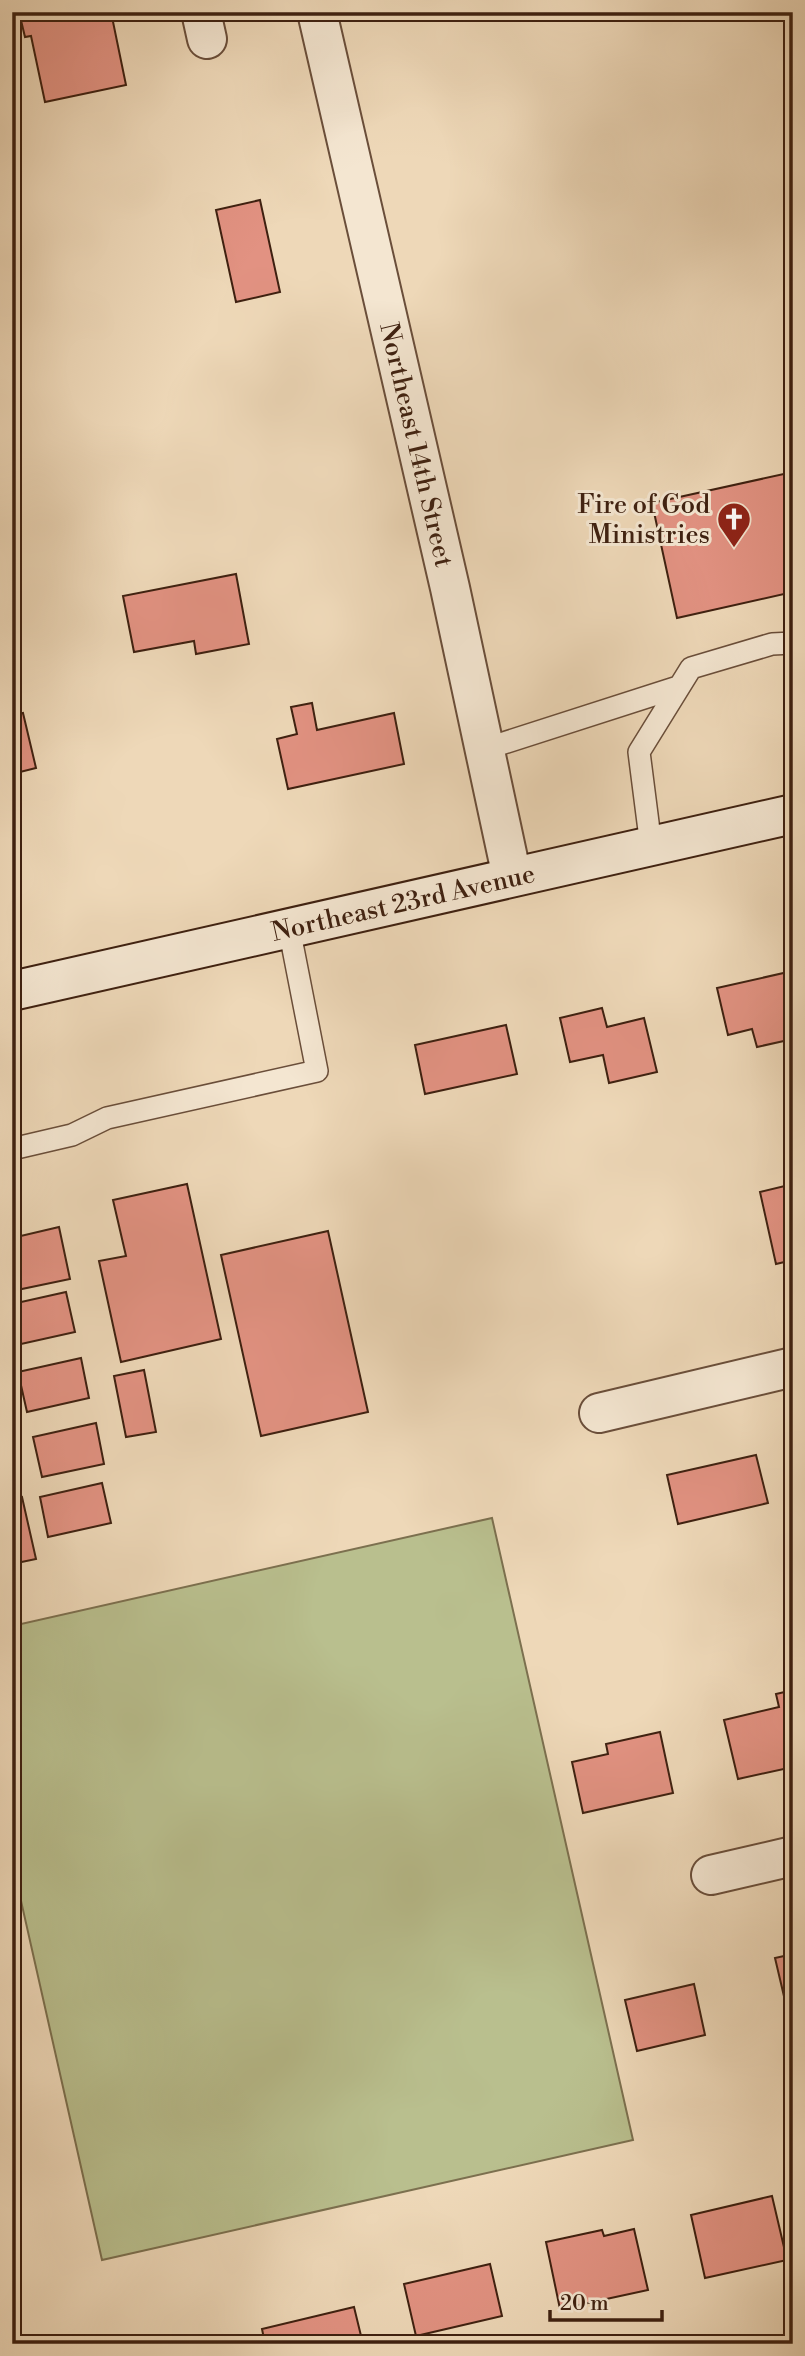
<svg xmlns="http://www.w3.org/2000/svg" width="805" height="2356" font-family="'Libre Bodoni',serif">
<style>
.green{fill:#b9bf8e;stroke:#7c704f;stroke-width:2}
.building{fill:#e29282;stroke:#3e2010;stroke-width:2}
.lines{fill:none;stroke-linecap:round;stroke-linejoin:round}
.service-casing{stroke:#6a4e3a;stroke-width:24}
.minor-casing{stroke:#6a4e3a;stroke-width:42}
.secondary-casing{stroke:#3e2010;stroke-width:42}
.service{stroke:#f4e6d1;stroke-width:21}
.minor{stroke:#f4e6d1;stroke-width:38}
.secondary{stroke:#f4e6d1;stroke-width:38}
.labels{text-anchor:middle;stroke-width:6;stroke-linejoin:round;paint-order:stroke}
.street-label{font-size:26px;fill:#3e2010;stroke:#f4e6d1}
.poi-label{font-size:26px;fill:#3e2010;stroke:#f4e6d1;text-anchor:end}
</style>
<rect width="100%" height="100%" fill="#eed8b8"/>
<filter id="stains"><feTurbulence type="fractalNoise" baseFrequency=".00286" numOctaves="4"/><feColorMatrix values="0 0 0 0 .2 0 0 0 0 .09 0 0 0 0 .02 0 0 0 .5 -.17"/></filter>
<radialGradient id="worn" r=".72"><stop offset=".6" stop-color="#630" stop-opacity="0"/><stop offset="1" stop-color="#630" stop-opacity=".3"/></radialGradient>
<path class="green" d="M492,1518L633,2140L102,2260L12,1861V1626Z"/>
<path class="building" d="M19,12H111L126,85L45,102L31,36L25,37Z
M260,200L280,292L236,302L216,210Z
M793,472V592L677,618L652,503Z
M236,574L249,644L196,654L194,641L134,652L123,596Z
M312,703L317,730L394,713L404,764L288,789L277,739L297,734L291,707Z
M23,713L36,768L12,774V715Z
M788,972L793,991V1039L757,1047L752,1029L728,1035L717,988Z
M602,1008L607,1027L644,1018L657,1072L609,1083L603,1055L570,1062L560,1018Z
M506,1025L517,1074L425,1094L415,1045Z
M187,1184L221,1339L121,1362L99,1261L126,1256L113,1200Z
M793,1184V1260L776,1264L760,1192Z
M59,1227L70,1279L17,1290L12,1266V1238Z
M328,1231L368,1412L261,1436L221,1255Z
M66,1292L75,1332L12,1346V1304Z
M81,1358L89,1398L27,1412L18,1372Z
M144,1370L156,1432L126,1437L114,1376Z
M96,1423L104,1464L42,1477L33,1437Z
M12,1451L19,1481L12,1483Z
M756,1455L768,1503L678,1524L667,1475Z
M102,1483L111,1523L48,1537L40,1497Z
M22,1497L36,1559L12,1564V1499Z
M793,1690V1767L738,1779L724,1720L779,1707L776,1694Z
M660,1732L673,1793L583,1813L572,1762L608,1754L606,1744Z
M793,1954V2008L787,2009L775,1958Z
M694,1984L705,2035L637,2051L625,2000Z
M772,2196L787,2260L705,2278L691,2215Z
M634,2229L648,2290L560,2309L546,2242L602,2230L604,2236Z
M490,2264L502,2316L416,2336L404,2284Z
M354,2307L363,2344H265L262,2329Z
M214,2339L215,2344H192Z"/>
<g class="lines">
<g class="service-casing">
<path id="service" d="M485,749L678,687
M651,846L639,752L691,668L772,644L793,643
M12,1149L72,1135L107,1118L317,1071L289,928"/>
</g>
<g class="minor-casing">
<g id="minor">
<path d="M201,12L207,39"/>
<path id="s1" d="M317,12L450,588L512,877"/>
<path d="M599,1413L793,1367"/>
<path d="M711,1875L793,1856"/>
</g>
</g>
<g class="secondary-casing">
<g id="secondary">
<path id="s2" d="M12,991L793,814"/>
</g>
</g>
<use href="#service" class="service"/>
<use href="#minor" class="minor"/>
<use href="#secondary" class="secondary"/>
</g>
<defs>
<g id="church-pin" transform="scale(1.75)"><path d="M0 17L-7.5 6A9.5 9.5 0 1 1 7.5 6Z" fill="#8f2418" stroke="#f4e6d1"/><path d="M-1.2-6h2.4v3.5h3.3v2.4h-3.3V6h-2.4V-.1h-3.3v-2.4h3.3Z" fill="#fff"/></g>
</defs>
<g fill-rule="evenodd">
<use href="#church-pin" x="734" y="519"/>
</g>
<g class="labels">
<g class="street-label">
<text dy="9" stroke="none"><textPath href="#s1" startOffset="444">Northeast 14th Street</textPath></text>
<text dy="9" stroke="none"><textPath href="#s2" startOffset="401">Northeast 23rd Avenue</textPath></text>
</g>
<g class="poi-label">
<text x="710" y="513">Fire of God<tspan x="710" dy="30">Ministries</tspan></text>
</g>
</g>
<rect width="805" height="2356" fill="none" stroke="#eed8b8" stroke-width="42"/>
<rect x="14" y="14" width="777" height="2328" fill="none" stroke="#3e2010" stroke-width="3.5"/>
<rect x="21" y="21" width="763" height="2314" fill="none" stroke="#3e2010" stroke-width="2"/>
<path d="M550 2310v10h112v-10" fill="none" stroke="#3e2010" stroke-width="3.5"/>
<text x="560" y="2310" font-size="21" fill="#3e2010" stroke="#f4e6d1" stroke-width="5" paint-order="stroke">20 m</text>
<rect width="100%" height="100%" filter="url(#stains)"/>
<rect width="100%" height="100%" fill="url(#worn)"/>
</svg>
